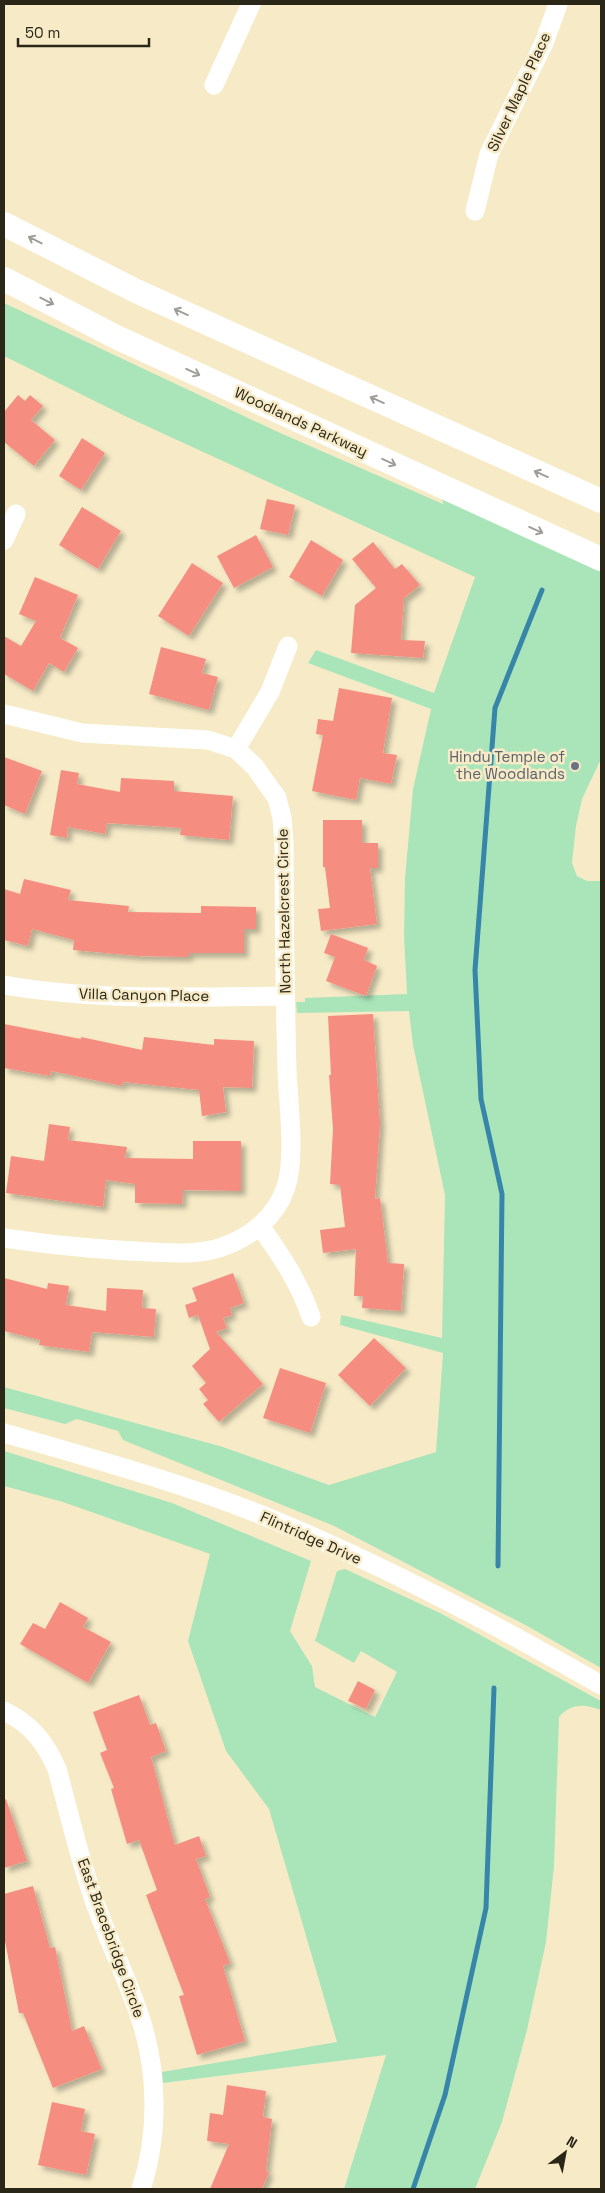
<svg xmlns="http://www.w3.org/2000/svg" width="605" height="2193" font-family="'Space Grotesk',sans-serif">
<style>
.green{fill:#aae5ba}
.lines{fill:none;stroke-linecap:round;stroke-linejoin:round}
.stream{stroke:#3786a9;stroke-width:5}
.building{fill:#f68d81;filter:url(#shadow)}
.minor{stroke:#fff;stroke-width:19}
.major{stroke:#fff;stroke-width:24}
.oneway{stroke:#9f9d97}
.worship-dot{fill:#6b7280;stroke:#f7ebc7;stroke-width:2}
.labels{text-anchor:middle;stroke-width:5;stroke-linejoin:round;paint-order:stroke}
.street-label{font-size:15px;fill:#2a2618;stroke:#f7ebc7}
.worship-label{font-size:15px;fill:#5b616d;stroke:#f7ebc7;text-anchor:end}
</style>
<defs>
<filter id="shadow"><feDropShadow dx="4.5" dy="4.5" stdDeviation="2.5" flood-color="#0004"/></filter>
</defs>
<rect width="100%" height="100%" fill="#f7ebc7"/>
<path class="green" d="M4,303L278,432L443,504L442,497L601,572V759L582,799L576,826L572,863L577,876L587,881H601V1668L529,1627L334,1526L123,1440L118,1431L77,1419L65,1424L4,1408V1387L223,1447L329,1485L436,1452L443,1353L340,1325L341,1315L442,1338L445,1195L413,1045L409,1011L297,1013L296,1002H305V998L407,994L404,936L405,878L413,789L431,709L308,663L316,650L434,693L475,577L127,417L4,356Z
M4,1451L172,1503L311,1561L290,1631L312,1666L315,1687L375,1717L397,1672L361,1651L354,1663L315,1641L337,1571L345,1569L440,1613L601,1701V1710C584,1704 572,1703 559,1717L554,1866L546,1942L527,2030L502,2122L475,2189H344L386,2055L163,2083L162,2072L337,2042L269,1809L226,1751L188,1641L210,1554L63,1502L4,1486Z"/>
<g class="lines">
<path class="stream" d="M498,1566L502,1194L481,1099L475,970L495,708L542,590
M413,2189L445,2095L486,1908L494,1688"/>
</g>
<path class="building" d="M18,395L25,401L30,395L43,406L31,420L55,440L34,466L4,442V412Z
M82,438L105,453L81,490L59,476Z
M267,499L295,505L288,535L260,529Z
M82,507L121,531L98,569L59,545Z
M256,535L273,567L234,588L217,556Z
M311,540L343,560L322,596L289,577Z
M373,542L395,569L402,564L420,585L404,598L401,640L425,641L423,658L351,653L355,605L376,588L352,559Z
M192,563L223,583L189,636L158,616Z
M35,577L78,595L60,638L78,648L64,672L49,663L33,691L4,674V636L21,646L36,621L19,614Z
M161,647L206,659L202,673L218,677L209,710L149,694Z
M339,688L392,698L383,753L397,755L391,784L360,778L356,800L312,791L323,735L316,734L318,719L333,721Z
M4,757L42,771L25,814L4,805Z
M61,770L79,773L77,784L120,792L121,778L174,781V791L233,796L229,840L180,835L181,828L107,823L105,834L68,827L67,838L50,835Z
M323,820H362V843H378V868H370L377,924L321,931L318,909L330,908L325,867H323Z
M24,879L71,890L68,900L129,906L128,912L201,913V906L256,907V929H244V953H189V957L138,956L73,950L74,940L32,929L28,946L4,940V889L20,894Z
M331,934L368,948L364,960L377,966L366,996L326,981L335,957L324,953Z
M373,1014L380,1124L375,1199L380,1198L388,1263L404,1264L401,1311L362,1308L363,1296H354L356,1249L323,1253L320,1230L345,1227L340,1185L330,1184L333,1129L329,1075H331L328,1016Z
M4,1024L81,1039V1037L142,1050L144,1037L214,1045V1039L254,1041L252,1088L223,1087L226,1112L202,1116L199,1090L123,1082L122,1086L51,1071L50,1076L4,1068Z
M49,1124L70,1127L68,1140L127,1147L125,1158L193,1159V1141H241V1191L183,1190L182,1204L135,1203V1184L106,1180L103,1207L6,1193L11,1156L44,1161Z
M233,1273L244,1303L230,1308L232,1315L223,1318L227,1328L216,1332L263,1384L219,1422L203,1404L208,1400L199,1389L206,1383L192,1366L210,1349L198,1315L189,1318L185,1305L197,1301L192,1288Z
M4,1278L47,1289L48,1283L69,1286L66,1305L106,1311L107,1288L143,1290L142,1308L156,1309L154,1337L92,1332L89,1352L39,1345L40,1340L4,1331Z
M374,1338L406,1368L370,1406L338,1375Z
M280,1368L326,1383L310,1433L263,1418Z
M60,1602L88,1618L83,1627L111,1642L88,1683L20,1644L33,1623L45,1629Z
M358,1681L375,1690L366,1709L348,1701Z
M139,1695L150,1725L156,1723L166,1751L151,1757L175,1845L199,1836L206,1856L196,1859L210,1897L205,1899L230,1963L223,1966L245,2041L197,2055L179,1996L184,1995L146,1895L157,1890L139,1840L127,1844L111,1789L114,1788L100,1753L107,1750L93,1712Z
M6,1799L27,1861L4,1868V1800Z
M33,1886L50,1948L55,1947L72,2031L84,2026L102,2069L53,2088L23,2013H19L4,1936V1894Z
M227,2085L266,2091L263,2117L272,2119L266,2171L269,2172L262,2189H210L229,2144L207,2141L210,2113L223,2115Z
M52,2102L85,2109L81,2131L95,2134L86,2175L38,2165Z"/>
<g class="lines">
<path class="minor" d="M214,85L251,4
M475,211L489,154L544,43L558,4
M4,540L16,514
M4,714L82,733L208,740L236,749L255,767L277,798L282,818L284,843C284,918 285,994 287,1070C288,1102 296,1157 286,1187C276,1217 251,1237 222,1247C199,1255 175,1253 151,1252C102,1250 52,1245 4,1238
M236,749L270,692L288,646
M4,985C97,1001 191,997 285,996
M260,1226C281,1255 300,1284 311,1317
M4,1433C95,1459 186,1484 274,1520C387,1567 495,1624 601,1685
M4,1711C31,1724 45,1742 57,1769C69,1813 79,1857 94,1900C108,1940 127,1978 140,2017C158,2071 159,2135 141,2189"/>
<path class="major" d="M4,224L136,291L601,501
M4,279L116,337L601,559"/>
</g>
<defs><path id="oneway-shaft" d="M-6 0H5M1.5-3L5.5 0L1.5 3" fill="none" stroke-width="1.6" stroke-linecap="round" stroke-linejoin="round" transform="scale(1.25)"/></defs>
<g class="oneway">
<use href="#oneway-shaft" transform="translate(35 240) rotate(-153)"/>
<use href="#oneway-shaft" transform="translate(47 301) rotate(27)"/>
<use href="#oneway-shaft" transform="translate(181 312) rotate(-156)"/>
<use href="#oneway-shaft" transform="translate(193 372) rotate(25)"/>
<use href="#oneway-shaft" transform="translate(377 400) rotate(-156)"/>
<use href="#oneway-shaft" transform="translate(389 462) rotate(25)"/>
<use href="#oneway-shaft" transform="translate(541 474) rotate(-156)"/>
<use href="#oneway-shaft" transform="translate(536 530) rotate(24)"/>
</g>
<circle class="worship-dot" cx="575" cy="766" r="5"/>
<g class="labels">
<g class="street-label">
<text transform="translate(519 92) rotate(-65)" y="5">Silver Maple Place</text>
<text transform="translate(301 422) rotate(25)" y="5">Woodlands Parkway</text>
<text transform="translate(284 911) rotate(-91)" y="5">North Hazelcrest Circle</text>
<text transform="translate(144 995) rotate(1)" y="5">Villa Canyon Place</text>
<text transform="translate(311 1538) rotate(24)" y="5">Flintridge Drive</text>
<text transform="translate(111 1938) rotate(70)" y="5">East Bracebridge Circle</text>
</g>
<g class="worship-label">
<text x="565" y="762">Hindu Temple of<tspan x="565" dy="17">the Woodlands</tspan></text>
</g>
</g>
<rect width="605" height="2193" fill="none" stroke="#2a2618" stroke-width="10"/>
<g transform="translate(565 2153) rotate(32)" stroke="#f7ebc7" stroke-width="4" paint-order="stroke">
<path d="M0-4L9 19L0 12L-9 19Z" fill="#2a2618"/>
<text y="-8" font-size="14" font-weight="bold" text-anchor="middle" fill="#2a2618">N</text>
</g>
<path d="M18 38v8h131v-8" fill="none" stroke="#2a2618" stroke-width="2.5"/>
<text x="25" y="38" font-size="15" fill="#2a2618" stroke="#f7ebc7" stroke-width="4" paint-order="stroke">50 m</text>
</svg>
